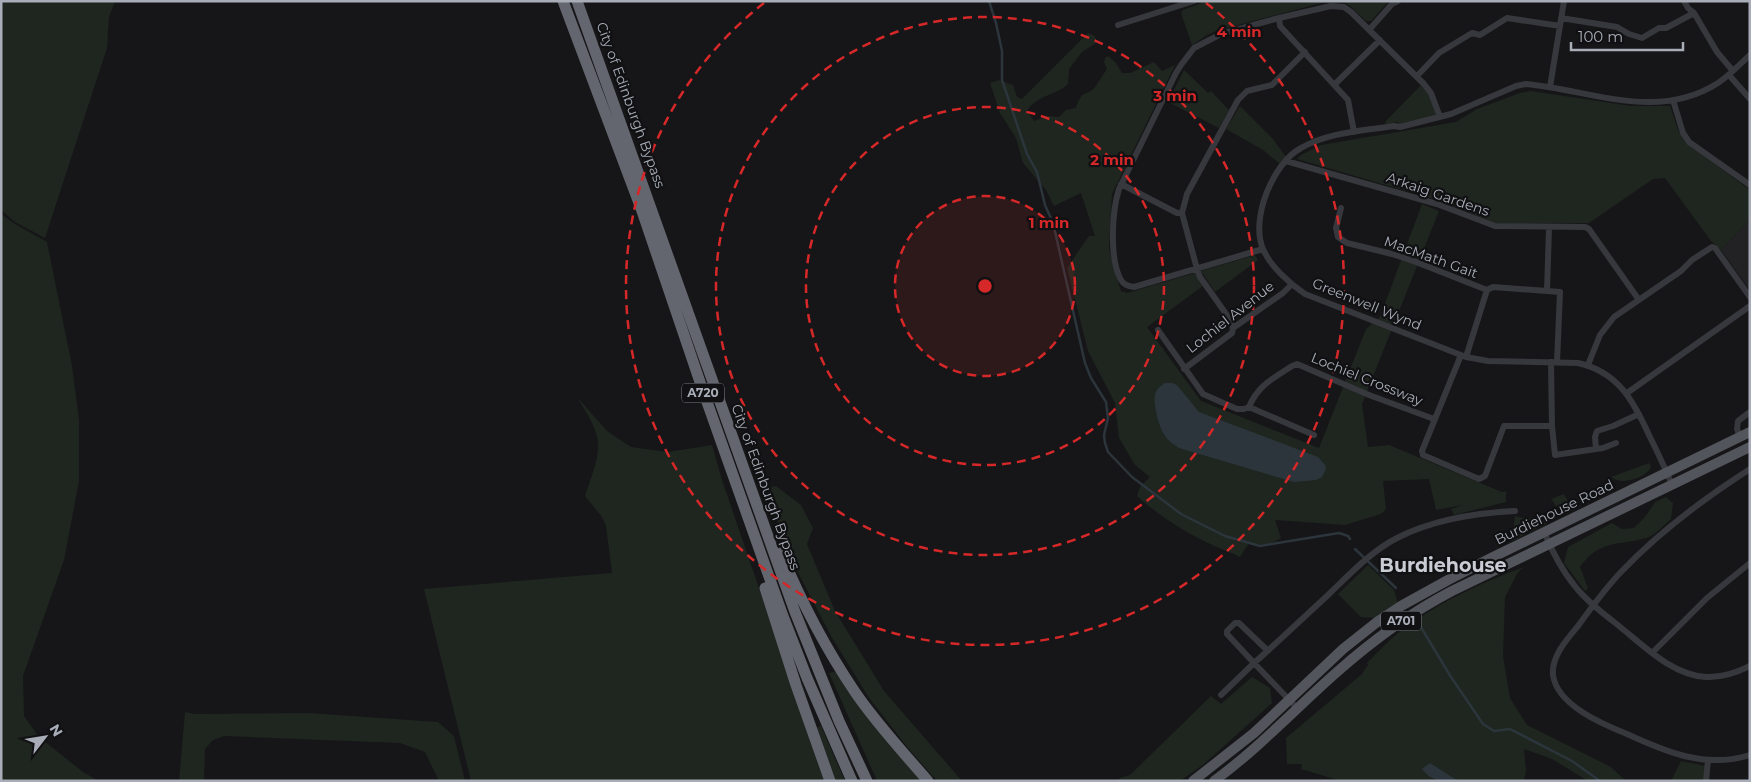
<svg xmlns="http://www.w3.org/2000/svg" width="1751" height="782" font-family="Montserrat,sans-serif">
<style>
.built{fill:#222225}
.green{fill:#1e261f}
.water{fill:#2c353c}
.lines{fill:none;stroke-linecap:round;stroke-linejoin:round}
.stream{stroke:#2c353c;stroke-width:2.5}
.street{stroke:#37383d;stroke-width:6}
.primary{stroke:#53555c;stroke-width:10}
.highway{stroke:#63666e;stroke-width:11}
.ring{fill:none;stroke:#d62828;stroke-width:2.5;stroke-dasharray:9 6}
.labels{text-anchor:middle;stroke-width:4.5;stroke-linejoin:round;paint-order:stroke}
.shield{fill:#111113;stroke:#7b7e86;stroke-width:1}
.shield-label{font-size:12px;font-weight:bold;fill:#a8adb8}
.street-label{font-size:14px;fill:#a8adb8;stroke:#111113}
.district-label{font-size:19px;font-weight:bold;fill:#c9ccd4;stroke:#111113}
.centre{fill:#d62828;stroke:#111113;stroke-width:2.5}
.ring-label{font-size:15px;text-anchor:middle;font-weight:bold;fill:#d62828;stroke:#111113;stroke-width:4.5;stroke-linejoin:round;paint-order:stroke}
</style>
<rect width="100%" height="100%" fill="#161618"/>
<path class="built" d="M1750,220V290L1721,250Z"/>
<path class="green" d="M1,1H115L109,17L107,48L45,238L15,222L1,210Z
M1207,1H1329L1219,30L1207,35L1192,45L1181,13L1183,10Z
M1342,1H1389L1371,21H1366L1349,5Z
M1088,33L1095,36L1096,43L1082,52L1069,69L1068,84C1057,95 1035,96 1027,111L1034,121L1047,116L1059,117L1066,110L1076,108C1082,88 1087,97 1095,87C1099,81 1103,75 1107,69L1104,62L1105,58L1108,56L1116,63L1122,73H1130L1154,62L1162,71L1175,65L1112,194L1109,248L1114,269L1121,291L1127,293L1195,273L1203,286L1147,327L1201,401L1319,448L1366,329L1380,317L1422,204L1439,211L1362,404L1368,447L1389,445L1502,492L1506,491V502L1454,515L1451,509L1463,505L1436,510L1429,479L1383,481L1386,509L1381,514L1345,525L1275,520L1281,538C1270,545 1262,546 1249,543L1240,557C1228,551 1215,547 1204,541C1179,529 1157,514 1137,496L1140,487L1150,477L1135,465L1119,438L1115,403L1088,351L1067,268L1089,236H1095L1081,193L1054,206L1046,190L1023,163L1016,138L1000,113L990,83L999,80L1013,85L1017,97L1022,99Z
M1184,70L1208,93L1211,91L1229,110L1219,128L1168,102Z
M1421,85L1430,94L1437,113L1435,116L1400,125L1397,122L1386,125L1385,122Z
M1531,91L1631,106H1670L1678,130L1685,142L1750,190V220L1721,250L1711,241L1665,178L1653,179L1589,223H1495L1437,200L1297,159L1301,155L1321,145L1456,122L1477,109L1520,93Z
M1240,106L1273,139L1286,157L1280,164L1263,150L1226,129Z
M1,214L15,224L47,242L72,366L79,420V481L64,560L23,676L24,716L39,737L83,772L99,781H1Z
M1255,255L1258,260L1215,292L1201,271Z
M577,397L607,431L631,447L668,452L712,445L722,480L825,781H471L424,589L612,573L606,526L602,517L585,496C590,480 599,460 598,443C597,427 585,411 577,397Z
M1649,463L1651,467C1647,476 1632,481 1622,481C1619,481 1614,479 1611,477Z
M776,486L801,505L813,528L807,544L835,611L884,691L962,781H937L908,748L869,698L831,636L793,563L765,488Z
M1564,494L1573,510L1563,515L1551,499Z
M1666,497L1673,503L1671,519C1664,525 1655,536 1646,538C1618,546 1600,539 1580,567L1588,588L1585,591L1564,563L1568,547L1612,523L1622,529L1634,528L1645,517L1655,502Z
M1544,514L1548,523L1512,541L1515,516L1527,519Z
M1368,565L1394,590L1398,604L1376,618L1361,617L1338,594Z
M1524,567L1518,572L1505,597L1503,656L1510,698L1527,725L1611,767L1626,781H1588L1552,759L1524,749L1526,771L1524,781H1341L1301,769L1302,764H1287L1286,738L1362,674L1368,665L1367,663C1377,653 1387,642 1398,633C1435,604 1480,583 1524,567Z
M838,671L921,781H877L829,673Z
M1252,677L1270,688L1272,703L1204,764L1180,781H1117L1120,778L1130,775L1211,696L1221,704Z
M185,712L195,714L308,713L438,722L454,736L465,781H439L425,752L400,743L224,736L213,740L205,749L204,781H179Z
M821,726L845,781H835L816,728Z
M1681,761L1705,766L1704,781H1671Z"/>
<path class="water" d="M1165,383H1172L1177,385L1199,412L1318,457L1326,466L1325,471L1322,477L1316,480L1294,482L1179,448C1173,444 1167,440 1164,434C1159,427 1153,404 1155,395C1156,390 1160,386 1165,383Z
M1430,763L1458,781C1442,781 1432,782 1422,769Z"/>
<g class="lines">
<path class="stream" d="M989,1L996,23L1002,51V80L1027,154L1037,172L1045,205L1053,223L1085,363L1091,378L1106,402L1108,418L1104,435L1105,443L1108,452L1132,477L1181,514L1225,536L1260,546L1339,533L1348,536L1350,539
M1355,549L1396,588
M1419,624L1451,677L1483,724L1494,731L1510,729L1572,761L1600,781"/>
<path class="street" d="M1684,1L1688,8L1694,13L1717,52L1733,71
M1279,18L1280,26L1348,100L1354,132
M1561,18L1617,27L1629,34L1642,38L1659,28H1666L1694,13
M1118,25L1194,1
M1369,30L1392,4L1398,1
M1729,75L1750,99
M1417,76L1439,53L1472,33L1480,35L1507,18L1560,26
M1334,85L1380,40
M1550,87L1564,1
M1673,100L1683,133L1689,142L1750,185
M1286,161L1437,204L1495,226L1585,227L1589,229L1639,300
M1121,184L1177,213H1182
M1341,208L1336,228L1338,237L1347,243L1392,254L1416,262L1487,290L1493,287L1547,291
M1549,228L1547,291L1560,292L1557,362
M1263,249L1134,287C1128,286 1124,285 1121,280C1109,259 1112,211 1119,189L1176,73L1181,65L1194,48L1221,34L1279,18L1331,6L1344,7L1351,12L1424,84L1431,93L1440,117
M1233,328L1231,321L1200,277L1197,269L1182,213L1187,194L1238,100L1247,91L1272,85L1305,52
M1158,330L1203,394L1237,409H1244L1249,407L1314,435
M1461,355L1422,451L1423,455L1479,479L1485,476L1504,426H1552
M1466,357L1487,290
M1551,362L1552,426L1555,455L1596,449L1595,437L1597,431L1613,426L1639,414
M1588,365L1600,335L1614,317L1681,271L1692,260L1712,247L1715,248L1750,297
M1184,369L1232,333L1233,328L1283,293L1291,285
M1627,393L1750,306
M1249,407C1258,385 1274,378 1292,366L1297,364L1369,395L1434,419
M1740,437L1737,429L1738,421L1750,412
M1596,449L1603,448L1616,443
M1750,469C1703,499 1658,533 1620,573C1605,589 1591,608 1578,626C1567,639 1551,657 1553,675C1557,705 1602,724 1627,734C1666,752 1706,769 1750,755
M1672,485C1665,468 1657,451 1649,435C1633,400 1618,372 1578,363L1488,361L1466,357L1305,294C1290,284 1270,266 1263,249C1250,219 1273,163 1301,148C1329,132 1362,131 1394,126L1400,127L1451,114L1516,86L1526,84C1591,90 1657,122 1718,83C1730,75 1739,65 1750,55
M1544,532C1552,551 1561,569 1574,585C1586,601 1603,613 1619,626C1644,646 1672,675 1706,677C1722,678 1736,673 1750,666
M1268,651L1239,623H1235L1227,631V634L1254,663C1279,641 1303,618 1327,596C1349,575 1370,552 1397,538C1434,519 1475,513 1515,511
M1652,653L1707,598L1750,563
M1221,695L1254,663L1298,709
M1706,781L1708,760"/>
<path class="primary" d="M1193,781L1254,733L1343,649L1377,622L1401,606L1448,580L1491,558L1750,432
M1214,781C1259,748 1296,708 1337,672C1373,640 1410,613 1452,591L1750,447"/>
<path class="highway" d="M563,1L642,211L701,385L783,616L807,678L852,781
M577,1L795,612L839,721L867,781
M781,553C801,601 826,649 855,692C876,723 903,752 928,781
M765,588L796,685L830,781"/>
</g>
<circle cx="985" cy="286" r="90" fill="#d62828" fill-opacity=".12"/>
<g class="ring">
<circle cx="985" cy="286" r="90"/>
<circle cx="985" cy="286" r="179"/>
<circle cx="985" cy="286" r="269"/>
<path d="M1206 3A359 359 0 1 1 764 3"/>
</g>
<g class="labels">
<g class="shield">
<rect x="682" y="383.5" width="42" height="19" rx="4"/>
<rect x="1381" y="611.5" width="40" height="19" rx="4"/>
</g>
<g class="shield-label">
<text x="703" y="397">A720</text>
<text x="1401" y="625">A701</text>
</g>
<g class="street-label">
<text transform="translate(631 105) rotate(70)" y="5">City of Edinburgh Bypass</text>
<text transform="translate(1438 194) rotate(19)" y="5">Arkaig Gardens</text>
<text transform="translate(1431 257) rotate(20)" y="5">MacMath Gait</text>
<text transform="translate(1367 304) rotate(22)" y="5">Greenwell Wynd</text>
<text transform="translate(1230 317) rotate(-38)" y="5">Lochiel Avenue</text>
<text transform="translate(1367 379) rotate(22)" y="5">Lochiel Crossway</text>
<text transform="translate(766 487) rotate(70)" y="5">City of Edinburgh Bypass</text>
<text transform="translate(1554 512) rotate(-26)" y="5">Burdiehouse Road</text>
</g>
<g class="district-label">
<text x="1443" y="572">Burdiehouse</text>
</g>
</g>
<circle cx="985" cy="286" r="8" class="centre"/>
<g class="ring-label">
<text x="1239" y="37">4 min</text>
<text x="1175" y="101">3 min</text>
<text x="1112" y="165">2 min</text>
<text x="1049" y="228">1 min</text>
</g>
<rect width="1751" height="782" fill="none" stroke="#a8adb8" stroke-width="5"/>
<g transform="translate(45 737) rotate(59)" stroke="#111113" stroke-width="4" paint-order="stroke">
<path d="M0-4L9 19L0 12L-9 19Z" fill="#a8adb8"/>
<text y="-8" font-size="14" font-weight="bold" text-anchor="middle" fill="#a8adb8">N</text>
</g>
<path d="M1571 42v8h112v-8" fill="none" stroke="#a8adb8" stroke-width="2.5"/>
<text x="1578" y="42" font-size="15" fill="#a8adb8" stroke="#111113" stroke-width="4" paint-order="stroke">100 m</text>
</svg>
